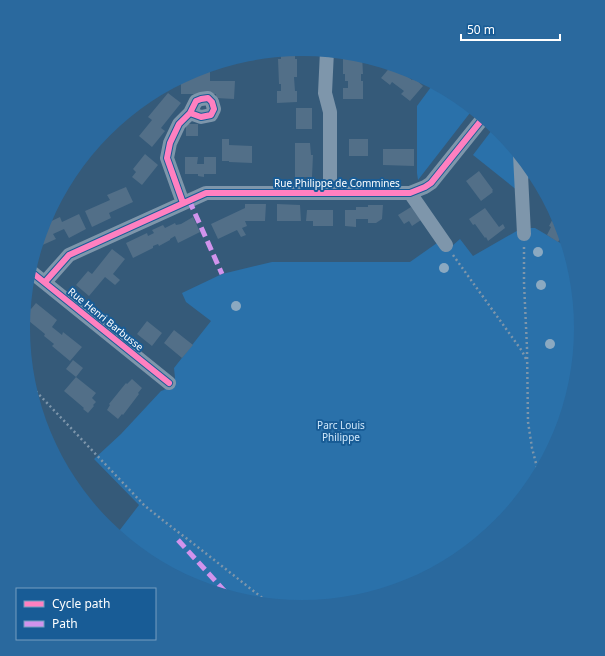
<svg xmlns="http://www.w3.org/2000/svg" width="605" height="656" font-family="'Noto Sans',sans-serif">
<style>
.green{fill:#2a71aa}
.building{fill:#526f88}
.lines{fill:none;stroke-linecap:round;stroke-linejoin:round}
.path{stroke:#7e96ab;stroke-width:2.5;stroke-dasharray:2 3;stroke-linecap:butt}
.minor{stroke:#7e96ab;stroke-width:14}
.quiet{stroke:#d193ec;stroke-width:5;stroke-dasharray:10 5;stroke-linecap:butt}
.cycleway-casing{stroke:#185c96;stroke-width:8}
.cycleway{stroke:#ff80c0;stroke-width:6}
.tree{fill:#8ba9c1}
.labels{text-anchor:middle;stroke-width:4;stroke-linejoin:round;paint-order:stroke}
.street-label{font-size:10px;fill:#fff;stroke:#185c96}
.park-label{font-size:10px;fill:#d1e9fc;stroke:#185c96}
</style>
<rect width="100%" height="100%" fill="#355a79"/>
<path class="green" d="M434,83L451,92L473,109L418,180L417,173V106Z
M495,126L500,131L534,172L518,191L473,155Z
M522,228H535L569,248L577,274L582,328L577,383L561,435L535,483L500,526L458,561L409,586L357,602L302,607L248,602L195,586L147,560L116,535L139,505L94,459L121,434L161,391L164,390L175,378L174,368L211,321L186,302L182,293L222,274L272,262H410L437,243L452,246L460,239L473,256Z"/>
<path class="building" d="M297,49V52H295V59H297V77H294L295,91H297V102L277,103V91H281V84H279L278,59H281V51Z
M343,52L357,54L362,55L363,74H361V81H363V99H343V88H348V81H345V74H343Z
M392,65L398,66L402,70L401,71L412,80L414,78L423,86L410,101L401,94L404,91L392,82L390,85L381,78Z
M198,72H210V81H235L234,99L216,98V94H181V77L184,76H198Z
M168,93L181,103L161,128L165,131L152,147L139,136L152,120L148,117Z
M296,108H312V129H296Z
M186,124H198V136H186Z
M222,139H229V145L252,146V163L229,162V161H222Z
M349,139H368V156H349Z
M295,143H310L311,155H313L312,177H295Z
M383,149H414V166L383,165Z
M145,154L158,165L142,185L132,177L136,172L133,169Z
M185,157H198L197,164H204V157H216V174H204V177L198,176V174H185Z
M479,171L493,190L492,191L493,192L481,201L466,181Z
M126,187L133,202L109,213L111,218L92,227L85,211L110,200L107,195Z
M245,204H266L265,221H245L247,226L242,228L246,235L241,237L237,230L218,239L211,224L245,208Z
M277,204L300,205L301,221H277Z
M368,205H383L382,219L376,223H368V219H356V227L345,226V210H356V207H368Z
M411,207L421,220L412,226L409,221L404,224L398,215Z
M485,208L499,227L503,224L505,228L488,241L486,237L485,238L475,224L473,225L469,219Z
M307,210H333V226H313V221H306Z
M556,213L561,221L564,232L558,242L547,235L551,227L549,226Z
M79,214L86,229L69,238L64,229L53,234L56,239L38,247L37,245L43,225L60,217L62,222Z
M193,217L200,232L178,243L175,236L170,239V240L159,246L158,244L153,246V248L133,258L126,243L147,233L148,236L154,233L152,230L163,225L165,228L175,223L176,225L181,224Z
M112,249L125,259L113,274L120,280L115,285L105,277L89,296L76,285L88,271L92,274Z
M36,303L57,320L52,327L62,335L63,332L82,347L70,361L52,346L54,344L44,336L45,334L24,317L25,305L31,309Z
M147,321L162,333L152,346L137,334Z
M174,330L193,345L182,358L164,343Z
M73,360L83,368L76,377L66,369Z
M76,377L96,393L92,398L96,402L93,405L94,406L88,413L83,409L84,408L64,391Z
M132,379L142,388L138,393L139,394L123,415L122,414L118,419L107,410L110,405L109,404L126,383L127,384Z"/>
<g class="lines">
<path class="path" d="M524,247V283L527,348L528,422L532,448L539,475
M453,255L522,351L526,359
M29,384L145,506L169,525L199,548L270,604"/>
<path class="minor" d="M327,51L325,93L330,112V193
M520,155L524,234
M410,193L446,245
M183,203L167,158L170,143L179,124L190,113L201,117L211,115L214,109L212,102L208,98L201,99L196,101L190,113
M29,270L169,383
M45,282L69,255L206,193H410L425,187L431,183L484,117"/>
<path class="quiet" d="M189,200L222,274
M178,540L230,597"/>
<g class="cycleway-casing">
<path id="cycleway" d="M183,203L167,158L170,143L179,124L190,113L201,117L211,115L214,109L212,102L208,98L201,99L196,101L190,113
M29,270L169,383
M45,282L69,255L206,193H410L425,187L431,183L484,117"/>
</g>
<use href="#cycleway" class="cycleway"/>
</g>
<g class="tree">
<circle cx="538" cy="252" r="5"/>
<circle cx="444" cy="268" r="5"/>
<circle cx="541" cy="285" r="5"/>
<circle cx="236" cy="306" r="5"/>
<circle cx="550" cy="344" r="5"/>
</g>
<g class="labels">
<g class="street-label">
<text x="337" y="187">Rue Philippe de Commines</text>
<text transform="translate(106 319) rotate(39)" y="4">Rue Henri Barbusse</text>
</g>
<g class="park-label">
<text x="341" y="429">Parc Louis<tspan x="341" dy="12">Philippe</tspan></text>
</g>
</g>
<path d="M0 0H605V656H0ZM30 328a272 272 0 1 1 544 0a272 272 0 1 1-544 0Z" fill="#2a699e" fill-rule="evenodd"/>
<rect x="16" y="588" width="140" height="52" fill="#185c96" stroke="#749dc0"/>
<rect x="24" y="601" width="20" height="6" fill="#ff80c0" stroke="#749dc0"/>
<text x="52" y="608" font-size="12" fill="#ffffff">Cycle path</text>
<rect x="24" y="621" width="20" height="6" fill="#d193ec" stroke="#749dc0"/>
<text x="52" y="628" font-size="12" fill="#ffffff">Path</text>
<path d="M461 34v6h99v-6" fill="none" stroke="#ffffff" stroke-width="2"/>
<text x="467" y="34" font-size="12" fill="#ffffff" stroke="#185c96" stroke-width="3" paint-order="stroke">50 m</text>
</svg>
